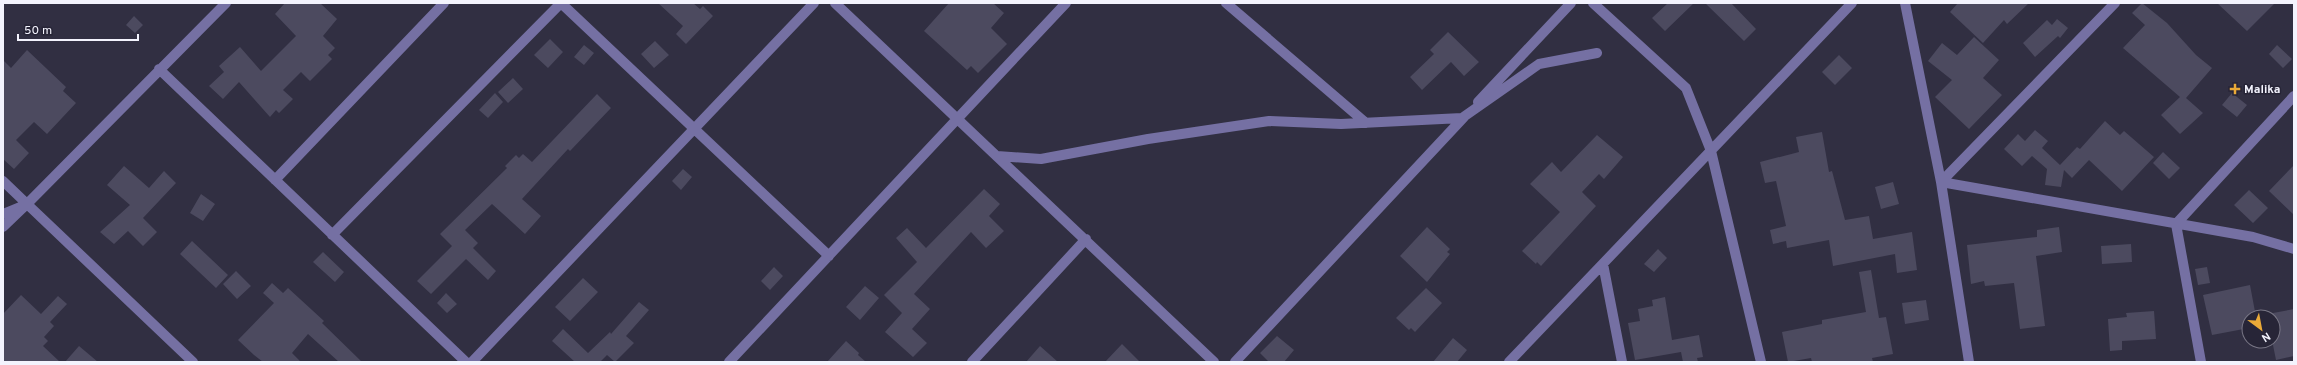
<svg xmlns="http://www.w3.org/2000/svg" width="2297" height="365" font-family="Overpass,sans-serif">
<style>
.building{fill:#4c4a5f}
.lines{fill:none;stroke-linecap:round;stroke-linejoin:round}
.street{stroke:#7570a3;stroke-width:10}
.poi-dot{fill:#eaaa38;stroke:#272537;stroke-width:1.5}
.labels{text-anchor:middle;stroke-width:3;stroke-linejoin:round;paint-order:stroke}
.poi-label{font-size:12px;font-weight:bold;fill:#f3f3fd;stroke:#272537;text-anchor:start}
</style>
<rect width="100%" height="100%" fill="#312f42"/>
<path class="building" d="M285,3H320L337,19L323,36L335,48L328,55L332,59L310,81L301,72L283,90L293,99L279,113L276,110L270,117L239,82L223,99L209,86L224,72L219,66L240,47L261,71L296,36L275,14Z
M658,3H693L700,9L703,6L713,16L686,44L676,34L683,26Z
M949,3H993L1004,13L991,28L1007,44L978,73L971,66L967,70L924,31Z
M1668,3H1694L1665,31L1652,18Z
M1705,3H1731L1756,29L1744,41Z
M1958,3H2029L2007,24L2004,20L1983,43L1950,12Z
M2142,3L2167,23L2196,55L2212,68L2186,98L2203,113L2180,134L2161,115L2180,97L2123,48L2145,25L2132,13Z
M2217,3H2275L2247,31Z
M134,16L143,25L135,33L126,25Z
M2057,19L2068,28L2060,38L2058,36L2035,57L2023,43L2047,20L2052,25Z
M1448,32L1479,62L1464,76L1451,62L1422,90L1410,77L1434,54L1430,50Z
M1974,37L1999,60L1983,78L2002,95L1969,129L1935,97L1952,80L1928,61L1942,43L1957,55Z
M550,39L563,52L548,68L534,55Z
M655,41L669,55L654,68L641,54Z
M584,45L594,53L584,65L574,57Z
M2277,45L2292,59L2283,68L2269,54Z
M27,50L66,87L63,91L76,103L47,134L34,122L16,140L29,153L14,169L3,159V60L11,68Z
M1839,55L1852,68L1835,85L1822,72Z
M513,78L523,89L508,103L498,92Z
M495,93L503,102L488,118L479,110Z
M2232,93L2247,105L2237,117L2222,105Z
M597,94L611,108L570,151L568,149L522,199L541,216L525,234L492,204L465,230L478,243L473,248L496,271L488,280L466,259L431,294L417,281L452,246L440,234L507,168L505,166L516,155L519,158L523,154L532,162Z
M2105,121L2120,135L2124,131L2154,157L2122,191L2089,160L2072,178L2064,170L2061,187L2045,185L2047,169L2032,156L2022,166L2004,149L2018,134L2025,141L2035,130L2048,141L2042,148L2060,165L2077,147L2080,149Z
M1822,132L1829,172L1832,171L1845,220L1869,216L1873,239L1912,232L1917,270L1897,273L1895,254L1833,266L1829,240L1787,248L1786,241L1773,244L1770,230L1786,226L1776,181L1765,183L1760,162L1799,152L1796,137Z
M1597,135L1623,157L1604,179L1599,174L1582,192L1596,206L1541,266L1537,262L1536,264L1522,251L1560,212L1530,184L1552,162L1561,172Z
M2163,152L2180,168L2169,179L2153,163Z
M2294,165V215L2269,191Z
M124,166L149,188L164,171L176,183L143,218L157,232L143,246L128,231L114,244L100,232L130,205L107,185Z
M683,169L692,177L681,190L672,181Z
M1893,182L1899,204L1881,209L1875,187Z
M984,189L1000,204L989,216L1004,231L986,248L971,232L914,294L930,309L912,329L927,343L913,357L885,332L902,313L884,295L917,262L896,238L907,228L926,248Z
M2249,190L2268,208L2253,223L2234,205Z
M201,194L215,204L203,221L190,213Z
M1427,227L1450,249L1447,252L1450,254L1427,282L1400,256Z
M2059,227L2062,252L2036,256L2045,326L2020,329L2014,283L1985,286L1984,281L1971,284L1967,245L2037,237V230Z
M192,241L228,275L216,288L180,254Z
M2131,244L2132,262L2102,264L2101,246Z
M1658,249L1667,258L1654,272L1644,264Z
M323,252L344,272L335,282L313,262Z
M774,267L783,276L770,290L761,281Z
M2207,267L2210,283L2198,285L2195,269Z
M1871,270L1879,318L1886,317L1893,354L1872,358L1873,362H1812L1811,358L1788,362L1782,332L1822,324V320L1866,312L1859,272Z
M236,271L251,286L237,299L223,284Z
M583,278L598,292L570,321L555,307Z
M272,283L283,293L288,288L324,321L322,323L362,362H339L308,334L292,353L301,362H263L254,355L238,340L274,303L263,293Z
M2250,285L2256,317H2249V328L2212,335L2203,295Z
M865,286L879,298L860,320L846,307Z
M1426,288L1442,303L1415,332L1411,328L1409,330L1396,318Z
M446,293L457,304L447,313L437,303Z
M21,295L41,314L58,296L67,304L50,322L54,326L44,337L48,341L43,346L60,362H3V314Z
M1665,297L1672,340L1699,335L1703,357L1697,358L1698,362H1683L1681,352L1635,360L1628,323L1640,321L1638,309L1653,306L1652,300Z
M1926,300L1929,320L1905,324L1902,303Z
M639,302L649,310L626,336L634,343L615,362L607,355L600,362H575L552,341L563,329L588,353L610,332L611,334Z
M2294,309V356L2276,360L2273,345V313Z
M2154,311L2156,339L2122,341V350L2110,351L2108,319L2127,317L2126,313Z
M1277,336L1294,350L1284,362H1269L1260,353Z
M1453,338L1467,350L1457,362H1433Z
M846,341L859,353L858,355L866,362H827Z
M1122,344L1140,362H1105Z
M79,346L98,362H65Z
M1040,346L1058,362H1026Z"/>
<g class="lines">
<path class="street" d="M561,3L829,256
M835,3L1214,362
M1226,3L1366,123
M1593,3L1686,88L1711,151L1761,362
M1905,3L1941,182L2253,237L2294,249
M159,69L466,362
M1478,102L1571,3
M997,156L1041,159L1148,139L1269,121L1341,124L1462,118L1539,64L1597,53
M275,180L444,3
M3,181L27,204
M3,214L20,207
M3,227L27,204
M332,235L561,3
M1603,264L1622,362
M193,362L27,204L226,3
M472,362L814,3
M729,362L1066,3
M972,362L1086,239
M1235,362L1464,117
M1509,362L1852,3
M1969,362L1941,182L2115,3
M2201,362L2176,224L2294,96"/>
</g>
<path class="poi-dot" d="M2233 83h4v4h4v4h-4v4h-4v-4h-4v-4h4z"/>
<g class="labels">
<g class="poi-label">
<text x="2244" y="93">Malika</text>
</g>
</g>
<rect width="2297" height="365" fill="none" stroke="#f3f3fd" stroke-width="8"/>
<g transform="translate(2261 329) rotate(148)"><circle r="19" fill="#272537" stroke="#797786"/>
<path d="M0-3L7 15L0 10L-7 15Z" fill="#eaaa38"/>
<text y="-6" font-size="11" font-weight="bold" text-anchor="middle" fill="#f3f3fd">N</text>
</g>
<path d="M18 34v6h120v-6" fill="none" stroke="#f3f3fd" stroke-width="2"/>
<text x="24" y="34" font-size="12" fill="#f3f3fd" stroke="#272537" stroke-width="3" paint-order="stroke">50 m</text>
</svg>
